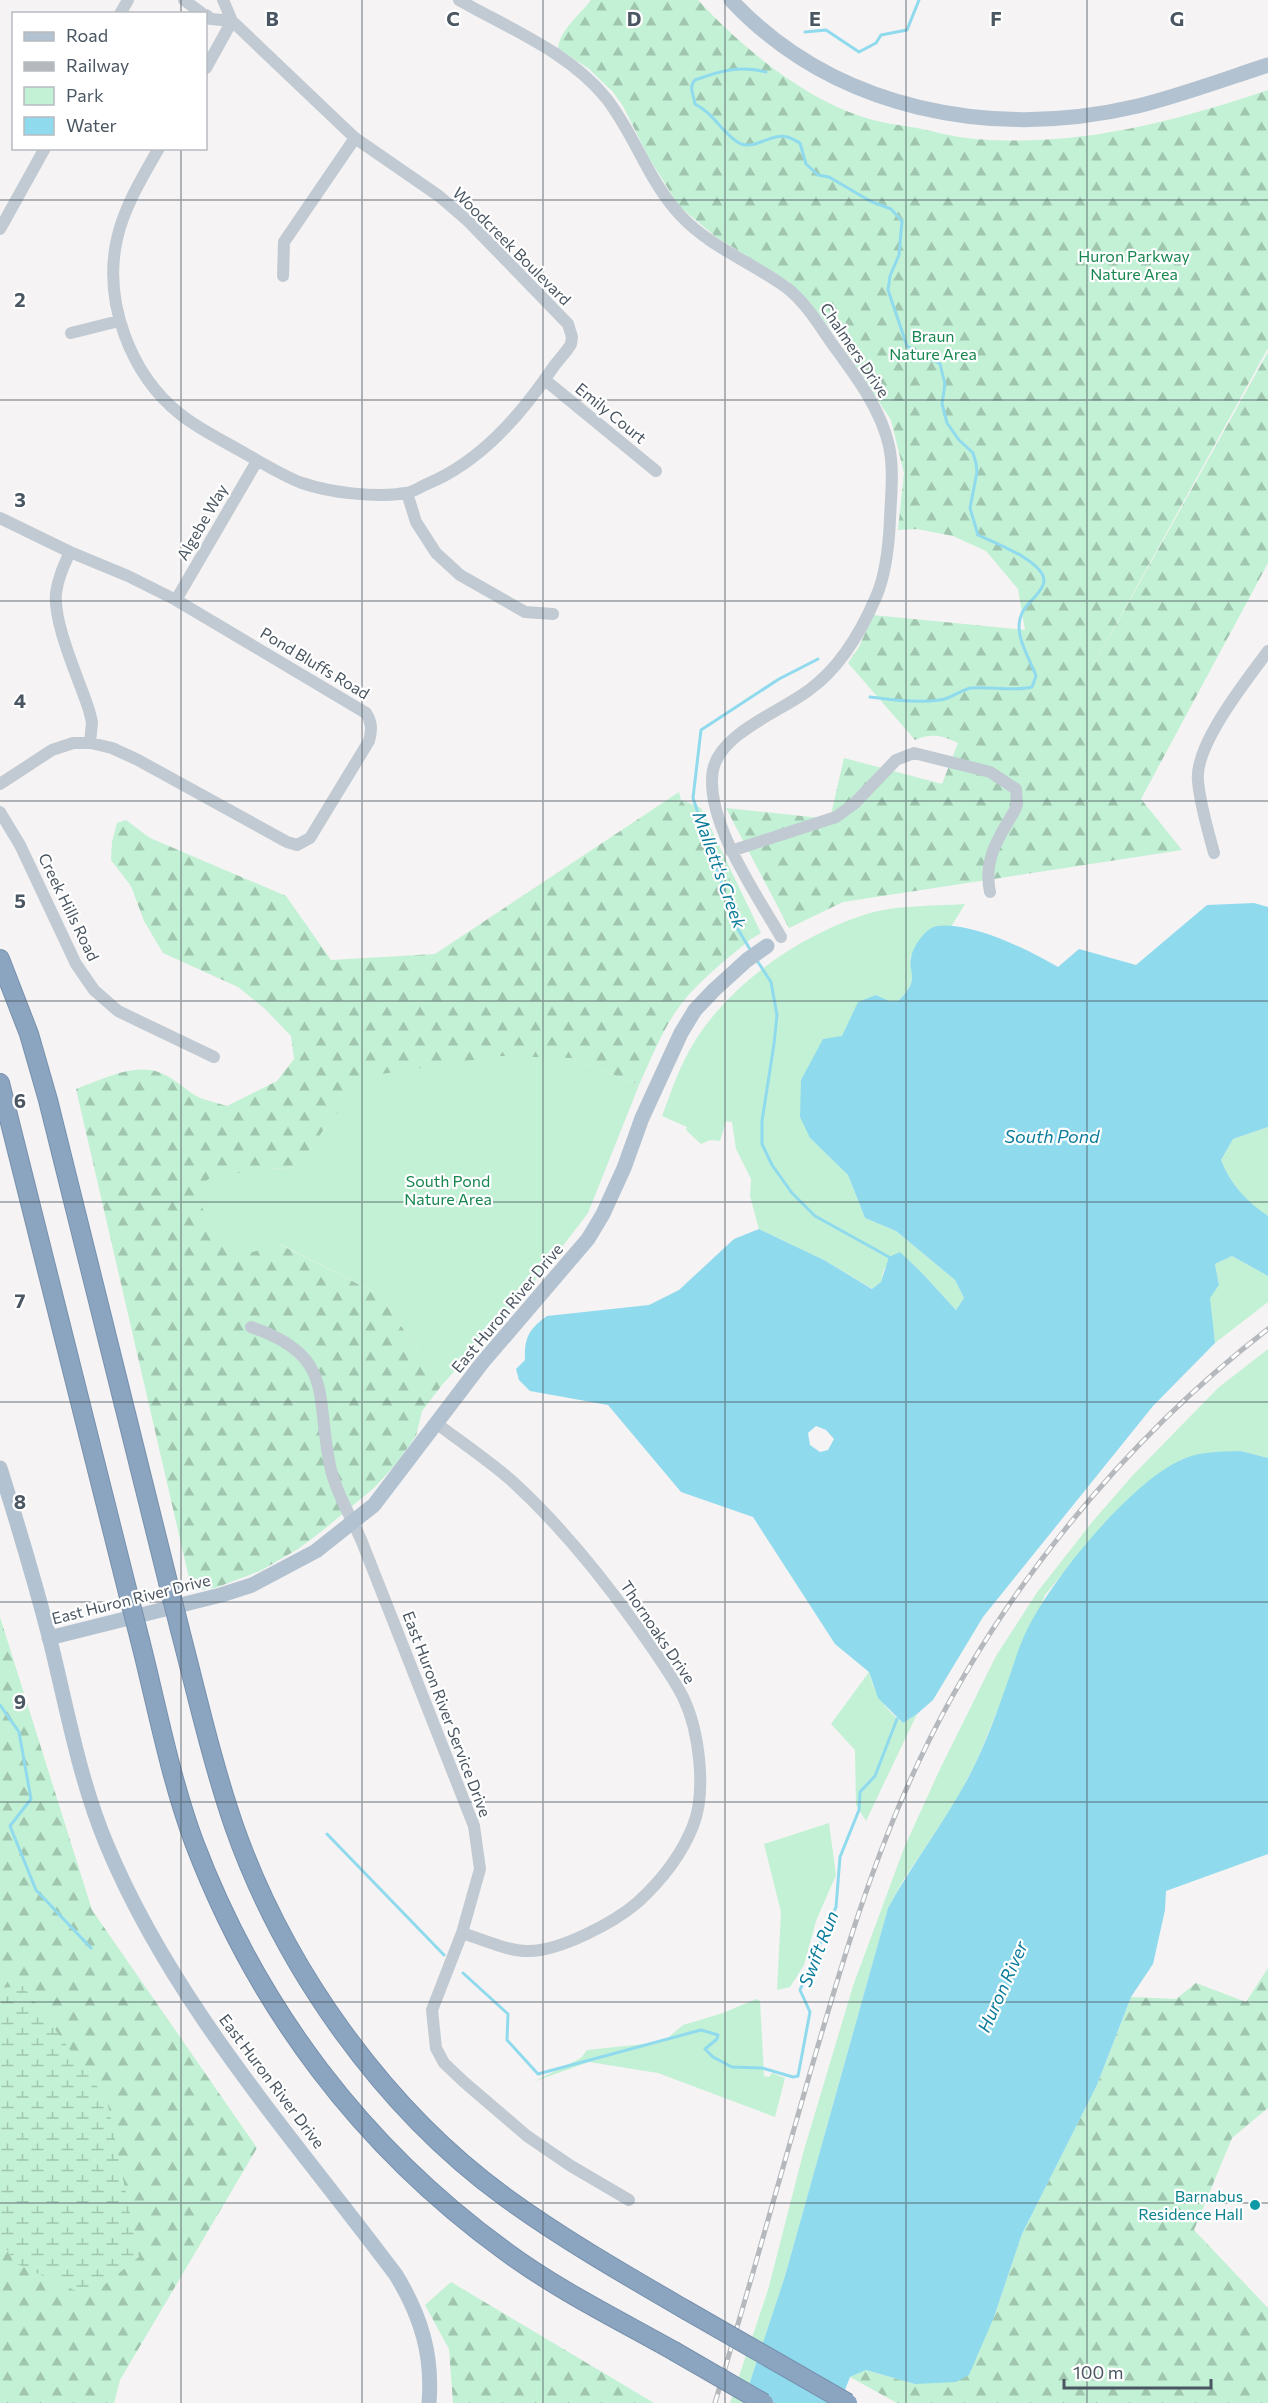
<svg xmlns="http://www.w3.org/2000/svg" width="1268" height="2403" font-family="Commissioner,sans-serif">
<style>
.forest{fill:url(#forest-firs)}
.wetland{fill:url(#wetland-marsh)}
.park{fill:#c3f1d5}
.water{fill:#90daee;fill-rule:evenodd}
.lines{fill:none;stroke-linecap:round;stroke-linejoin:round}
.stream{stroke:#90daee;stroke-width:3}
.highway-casing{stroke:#7690ad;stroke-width:20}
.minor{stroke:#c1cad2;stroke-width:12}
.major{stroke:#b3c2d1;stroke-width:15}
.highway{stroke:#8ba5c1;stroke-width:18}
.rail-casing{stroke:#b5b8bd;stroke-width:5}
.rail{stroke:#fff;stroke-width:3;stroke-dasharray:9;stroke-linecap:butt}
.highway-bridge-casing{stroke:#7690ad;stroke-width:20;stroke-linecap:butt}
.highway-bridge{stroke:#8ba5c1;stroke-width:18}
.grid{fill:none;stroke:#4a5661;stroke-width:1.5;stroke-opacity:0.55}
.culture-dot{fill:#0f9aa8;stroke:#fff;stroke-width:2}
.labels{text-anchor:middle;stroke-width:4.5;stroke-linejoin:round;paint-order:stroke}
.street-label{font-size:16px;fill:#4a5661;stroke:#fff}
.park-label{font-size:16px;fill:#17864f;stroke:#fff}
.culture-label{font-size:16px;fill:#0d838f;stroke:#fff;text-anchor:end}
.water-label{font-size:18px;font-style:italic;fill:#0c7c9b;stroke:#fff}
.grid-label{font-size:20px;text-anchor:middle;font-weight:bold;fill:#4a5661;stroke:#fff;stroke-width:4.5;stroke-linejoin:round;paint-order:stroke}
</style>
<defs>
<pattern id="forest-firs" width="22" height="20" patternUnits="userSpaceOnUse" patternTransform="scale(1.5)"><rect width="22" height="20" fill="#c3f1d5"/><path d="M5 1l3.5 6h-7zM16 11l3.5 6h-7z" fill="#a0c6b0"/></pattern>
<pattern id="wetland-marsh" width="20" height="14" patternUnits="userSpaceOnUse" patternTransform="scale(1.5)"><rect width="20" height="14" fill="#c3f1d5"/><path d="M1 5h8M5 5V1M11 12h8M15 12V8" fill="none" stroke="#a0c6b0"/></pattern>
</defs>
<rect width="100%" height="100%" fill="#f5f3f3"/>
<path class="forest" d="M591,0H698C740,46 803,98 863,117C880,123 899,125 917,128C933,131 949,136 966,138C1071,149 1170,123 1268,90V348L1081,688L1268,352V563L1141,799L1182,850L843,902L789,928L726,808L830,819L844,758L942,784L958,743C943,735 930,733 915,740L848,663L859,647L873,615L1025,630L1018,589L986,551L953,536L917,529L898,530L904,473L891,420L837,337L803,295L788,281L716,237L679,206L649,158L623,106L613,92L588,68L558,49C560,29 580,15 591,0Z
M679,792L681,800L719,847L751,939C723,962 694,984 674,1014C660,1036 650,1061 639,1085L571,1058L332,1118L302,1161L288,1169L269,1168L245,1176L223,1168L279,1244L380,1295L442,1385L422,1411L416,1436L396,1464L374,1488L322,1531L298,1549L260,1571L215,1588L192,1591L76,1089C101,1080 135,1062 161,1073C176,1079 186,1091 200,1098C208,1101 218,1103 227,1106L277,1081L294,1059L291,1036L264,1008L238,987L163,953L144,921L131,886L111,860L112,842L117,823L126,820L150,838L286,896L331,960L435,954Z
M0,1617L92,1910L257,2148L120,2380L114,2403H0Z
M1268,1968V2108L1232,2138L1194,2230L1268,2308V2403H897L850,2377L866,2370L915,2384L994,2317L1022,2234L1097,2085L1131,1997L1176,1999L1196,1983L1246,2002Z
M451,2282L654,2403H453L449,2349L425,2305Z"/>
<path class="wetland" d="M23,1986L107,2100L139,2257L89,2297L15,2263L0,2238V1988Z"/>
<path class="park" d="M681,800L701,808L761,933L751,939L719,847Z
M965,904L951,927L936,926L910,957C914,978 914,985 898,1001H889L876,995L810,1138L848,1175L865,1218L896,1231L955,1280L964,1298L956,1310L922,1273L900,1253L884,1269L881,1282L873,1289L824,1260L759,1229L750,1196L751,1179L736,1149L732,1122L726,1121L720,1141L710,1140L701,1144L686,1130L687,1127L662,1116C669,1098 675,1079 684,1061C717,991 801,932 874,912C901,905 936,906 965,904Z
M499,1056L571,1058L639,1085L588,1213L546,1268L442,1385L380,1295L280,1244L235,1257L216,1238L200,1203L206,1181L223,1168L245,1175L269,1168L288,1169L302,1161L332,1118L375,1075Z
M1268,1127V1216C1245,1201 1231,1185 1221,1160L1233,1139Z
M1232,1256L1268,1276V1302L1215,1343L1209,1298L1219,1285L1215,1264Z
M1268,1349V1458L1241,1451L1182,1459L1135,1493L1106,1521L1045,1595L977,1760L956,1801L904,1879L888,1908L785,2276L743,2403H730L768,2290L804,2150L853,1986L904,1848L940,1769L996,1656L1038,1591L1093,1521L1133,1475L1218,1388Z
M869,1672C874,1694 885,1709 903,1723L917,1714L866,1821L856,1805L855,1750L831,1724Z
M829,1823L836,1875L816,1921L804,1965L790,1987L777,1990L781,1912L764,1844Z
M756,1999L760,2001L764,2076L769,2077L772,2073L785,2078L775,2117L658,2073L589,2062L533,2082L581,2058L587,2050L663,2042L683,2025L723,2013Z"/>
<path class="water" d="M1254,903L1268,907V1127L1233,1139L1221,1160C1231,1185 1246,1201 1268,1216V1276L1232,1256L1215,1264L1219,1285L1210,1298L1215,1343L1153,1406L983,1617L933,1700L917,1714L903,1723L878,1698L869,1672L835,1644L753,1517L681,1492L608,1405L530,1391L519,1380L516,1369L525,1360C524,1338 529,1329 547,1316L649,1305L679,1290L734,1239L759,1229L824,1260L872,1289L881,1282L889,1257L900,1252L922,1273L956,1310L964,1298L955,1280L896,1231L865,1218L848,1175L810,1138L800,1117L801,1080L823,1039L842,1036L858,1002L876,995L889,1001H898C924,976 904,972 913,951C917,942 926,928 937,926C971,921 1029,950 1058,967L1079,949L1136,965L1207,905ZM816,1426L826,1430L834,1439L828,1450L820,1452L810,1445L808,1433Z
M1241,1451L1268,1458V1854L1166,1891L1165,1910L1153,1964L1131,1997L1097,2085L1022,2234L994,2317L969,2375L956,2382L915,2384L866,2370L850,2377L840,2403H743L785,2276L888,1908C916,1857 953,1812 977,1760C990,1732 1000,1704 1010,1675C1015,1661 1019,1646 1026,1632C1050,1581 1130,1482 1183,1459C1201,1451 1221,1452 1241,1451Z"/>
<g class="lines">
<path class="stream" d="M805,32L826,30L859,52L876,43L881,35L907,30L919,0
M766,72C740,65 720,71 695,80C688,87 694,95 695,104C714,113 725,137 741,144C756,149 772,133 787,137C792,138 796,141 800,143L806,164L818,175L829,177L870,201L891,209L902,221L899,255L890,276L888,290L907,346L940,364L945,384L942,404L947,423L959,440L973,453L976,463L977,472L970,508L978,535C993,542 1052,564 1043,585C1038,598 1023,604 1020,619C1015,637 1030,659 1036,676L1032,687C1011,692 992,686 971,688C960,690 951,699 940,700C917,703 893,700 870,697
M751,951L736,926L693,798L701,730L779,679L818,659
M756,959L771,982L777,1015L774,1044L762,1121V1144L772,1165L792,1193L815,1216L889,1257
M0,1705L19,1732L31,1799L10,1826L36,1890L91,1948
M327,1834L444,1955
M463,1973L508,2014L507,2040L538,2074L701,2030L718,2035L717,2039L705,2049L713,2057L732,2067L762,2068L793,2077L798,2076L810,2012L800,1990L836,1907L840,1857L859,1810L860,1792L875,1776L897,1719"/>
<g class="highway-casing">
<path id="highway" d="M0,959L29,1034L48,1100L168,1582
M0,1083L128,1593
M180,1630C197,1695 212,1762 234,1826C284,1968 383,2108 505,2197C563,2239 624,2274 686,2310
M140,1640C157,1707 170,1777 194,1842C257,2008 362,2147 505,2251C558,2290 617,2319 674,2351"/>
</g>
<path class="minor" d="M184,0L203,14
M459,0C508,28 569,52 606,98C634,133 648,181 681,216C710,247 753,263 787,288C806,303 819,325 833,345C855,375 881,409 889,446C894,469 891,495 890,519C889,544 886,574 876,597C861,632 841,667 809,690C782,711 720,733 713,770C704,820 757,895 781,937
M120,14L128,0
M206,15L211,19L232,21
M206,68L232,21
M159,148C143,176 124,207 117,239C103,301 130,374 180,414C200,430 224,441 246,454C264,464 283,476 302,483C331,493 377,498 406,493C413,492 420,487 427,484C480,462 520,416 552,369C558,360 566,353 571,344L572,337L568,324L468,221L439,196L355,138L232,21L223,0
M0,229L45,148
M283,276L284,242L355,138
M71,333L119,321
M545,380L656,471
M407,493L416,522L436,553L460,575L525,612L553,614
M0,518L70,552L128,576L176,600L366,713C372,722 372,730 369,741L310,838L297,845L287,842L138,760L112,748L91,743H73L52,750L0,784
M70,552C64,565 58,578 56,593C53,624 79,679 89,710L92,722L90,743
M176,600L257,461
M0,812L20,845L76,964L94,990L118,1011L214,1057
M731,851L836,817L854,804L896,760L914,753L990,772L1016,789L1017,804L1015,810C999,837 983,859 990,892
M1214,853C1208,830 1200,805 1198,781C1194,745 1247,680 1268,651
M251,1327C338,1356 314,1398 331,1470C337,1495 352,1518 362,1542L474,1826L480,1869L462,1933L432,2010L436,2048L444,2063L464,2082L527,2136L571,2166L629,2200
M436,1423C461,1442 488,1460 512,1481C559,1524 599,1573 636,1625C652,1648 670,1672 683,1697C699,1730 707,1791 693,1826C681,1856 662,1880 638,1902C615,1922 559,1952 527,1951C508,1951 481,1939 462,1933"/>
<path class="major" d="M731,0C835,111 993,140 1138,106C1182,95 1225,79 1268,65
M0,1468C18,1525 35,1582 50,1640C67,1708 79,1778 106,1843C172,2003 293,2137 396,2275C421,2316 433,2355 429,2403
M49,1638L221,1595L252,1585L316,1551L374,1505L482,1363L588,1239L603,1214L624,1168L642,1118L681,1033L695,1010L714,990L747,960L767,946"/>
<use href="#highway" class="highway"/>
<g class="rail-casing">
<path id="rail" d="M715,2403C746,2298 776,2192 806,2087C838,1976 870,1864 920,1759C998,1595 1124,1440 1268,1329"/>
</g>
<use href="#rail" class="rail"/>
<g class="highway-bridge-casing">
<path id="highway-bridge" d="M168,1582L180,1630
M128,1593L140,1640
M686,2310L848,2403
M674,2351L764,2403"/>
</g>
<use href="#highway-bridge" class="highway-bridge"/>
</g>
<path class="grid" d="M181,0V14M362,0V2403M543,0V2403M725,0V2403M906,0V2403M1087,0V2403M181,148V2403M0,200H1268M0,400H1268M0,601H1268M0,801H1268M0,1001H1268M0,1202H1268M0,1402H1268M0,1602H1268M0,1802H1268M0,2002H1268M0,2203H1268"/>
<circle class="culture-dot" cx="1255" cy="2205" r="6"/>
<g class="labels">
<g class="street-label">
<text transform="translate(512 246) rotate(45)" y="6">Woodcreek Boulevard</text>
<text transform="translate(855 350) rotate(56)" y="6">Chalmers Drive</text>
<text transform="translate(611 413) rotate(39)" y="6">Emily Court</text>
<text transform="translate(202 522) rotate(-60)" y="6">Algebe Way</text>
<text transform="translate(315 663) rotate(31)" y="6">Pond Bluffs Road</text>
<text transform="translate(69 907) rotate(64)" y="6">Creek Hills Road</text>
<text transform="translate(507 1308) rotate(-50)" y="6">East Huron River Drive</text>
<text transform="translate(131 1599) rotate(-14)" y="6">East Huron River Drive</text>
<text transform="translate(658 1632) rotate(56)" y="6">Thornoaks Drive</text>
<text transform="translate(447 1714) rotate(69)" y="6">East Huron River Service Drive</text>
<text transform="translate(272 2081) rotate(53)" y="6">East Huron River Drive</text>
</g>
<g class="park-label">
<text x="1134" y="262">Huron Parkway<tspan x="1134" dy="18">Nature Area</tspan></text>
<text x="933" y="342">Braun<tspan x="933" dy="18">Nature Area</tspan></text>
<text x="448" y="1187">South Pond<tspan x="448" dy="18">Nature Area</tspan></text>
</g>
<g class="culture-label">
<text x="1243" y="2202">Barnabus<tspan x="1243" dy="18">Residence Hall</tspan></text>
</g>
<g class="water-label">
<text transform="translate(719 870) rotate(70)" y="6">Mallett's Creek</text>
<text x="1052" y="1143">South Pond</text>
<text transform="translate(819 1949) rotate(-69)" y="6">Swift Run</text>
<text transform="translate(1003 1987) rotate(-66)" y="6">Huron River</text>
</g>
</g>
<g class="grid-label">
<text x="272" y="26">B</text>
<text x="453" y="26">C</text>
<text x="634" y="26">D</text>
<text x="815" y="26">E</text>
<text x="996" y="26">F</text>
<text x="1177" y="26">G</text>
<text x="20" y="307">2</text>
<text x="20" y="507">3</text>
<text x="20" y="708">4</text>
<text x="20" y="908">5</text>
<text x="20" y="1108">6</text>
<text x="20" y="1308">7</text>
<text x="20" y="1509">8</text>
<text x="20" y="1709">9</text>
</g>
<rect x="12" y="12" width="195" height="138" fill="#ffffff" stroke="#b7bbc0" stroke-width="1.5"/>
<rect x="24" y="32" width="30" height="9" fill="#b3c2d1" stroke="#b7bbc0" stroke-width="1.5"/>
<text x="66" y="42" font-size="18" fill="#4a5661">Road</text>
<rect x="24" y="62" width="30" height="9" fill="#b5b8bd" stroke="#b7bbc0" stroke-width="1.5"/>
<text x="66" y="72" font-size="18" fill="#4a5661">Railway</text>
<rect x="24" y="87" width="30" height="18" fill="#c3f1d5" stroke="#b7bbc0" stroke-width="1.5"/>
<text x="66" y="102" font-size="18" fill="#4a5661">Park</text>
<rect x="24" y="117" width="30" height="18" fill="#90daee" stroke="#b7bbc0" stroke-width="1.5"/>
<text x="66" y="132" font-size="18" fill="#4a5661">Water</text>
<path d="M1064 2379v9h147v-9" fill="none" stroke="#4a5661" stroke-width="3"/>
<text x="1073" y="2379" font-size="18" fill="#4a5661" stroke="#ffffff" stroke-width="4.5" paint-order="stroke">100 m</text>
</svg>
